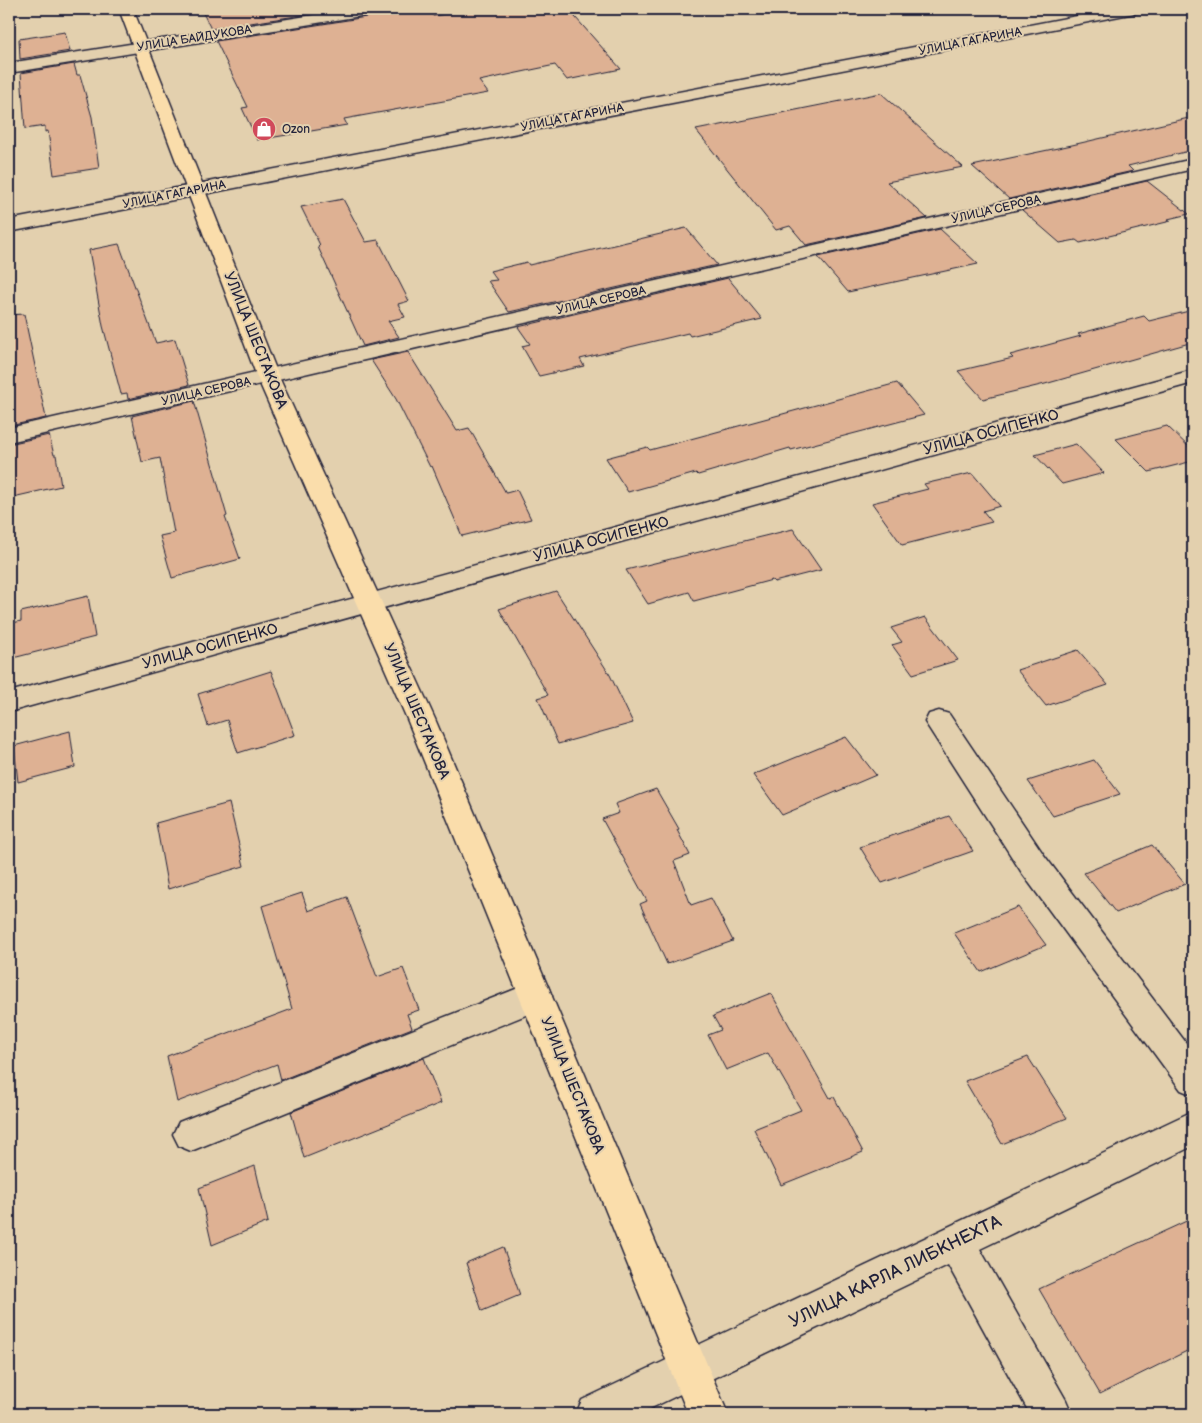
<svg xmlns="http://www.w3.org/2000/svg" width="1202" height="1423" font-family="'Balsamiq Sans',sans-serif">
<style>
.building{fill:#deb193;stroke:#22223b}
.lines{fill:none;stroke-linecap:round;stroke-linejoin:round}
.minor-casing{stroke:#22223b;stroke-width:3}
.major-casing{stroke:#22223b;stroke-width:3}
.minor{fill:#e3d0ae;fill-rule:evenodd}
.major{fill:#faddab;fill-rule:evenodd}
.labels{text-anchor:middle;stroke-width:4;stroke-linejoin:round;paint-order:stroke}
.far-street-label{font-size:12px;fill:#22223b;stroke:#e3d0ae}
.far-poi-label{font-size:12px;fill:#22223b;stroke:#e3d0ae;text-anchor:start}
.street-label{font-size:15px;fill:#22223b;stroke:#e3d0ae}
.near-street-label{font-size:18px;fill:#22223b;stroke:#e3d0ae}
</style>
<rect width="100%" height="100%" fill="#e3d0ae"/>
<filter id="ink" filterUnits="userSpaceOnUse"><feTurbulence type="fractalNoise" baseFrequency=".02" numOctaves="2"/><feDisplacementMap in="SourceGraphic" scale="10" xChannelSelector="R" yChannelSelector="G"/><feConvolveMatrix kernelMatrix="1 2 1 2 8 2 1 2 1" color-interpolation-filters="sRGB"/></filter>
<g filter="url(#ink)">
<path class="building" d="M201,9H342L211,29Z
M388,9H432L433,16L479,9H568L621,69L567,80L555,65L479,81L488,93L344,119L347,125L257,140L242,108L248,107L216,41L379,15L386,13Z
M65,32L70,51L20,59L19,39Z
M74,64L77,75H80L92,117L99,168L54,175L48,131L45,132V126L25,129L21,73Z
M881,93L963,167L887,182L927,218L806,245L790,226L776,230L696,130Z
M1193,117V150L1128,166L1133,171L1009,199L972,166L1072,145Z
M1147,181L1189,214L1168,219L1171,221L1080,243L1076,240L1060,243L1022,210Z
M343,199L366,242L378,240L409,301L398,304L405,317L388,321L399,337L363,346L318,247L320,245L301,207Z
M686,228L717,265L509,312L488,281L497,280L490,271L527,262L529,265Z
M940,229L978,264L848,292L818,257Z
M119,244L156,343L175,339L189,385L128,399L127,393L121,394L103,326L89,250Z
M728,278L762,319L690,336L688,333L580,359L584,366L539,376L522,346L530,344L518,327Z
M1193,310V342L1045,384L983,399L958,371L1013,358L1010,355L1081,336L1078,334L1144,316L1149,321Z
M24,314L46,418L9,426V315Z
M408,352L457,431L469,428L506,493L517,490L531,519L462,536L432,466L430,467L396,399L371,360Z
M897,383L924,415L791,450L790,448L698,475L696,473L628,492L606,458L647,447L650,450Z
M194,401L227,516L225,517L240,559L172,578L160,536L174,533L160,458L142,462L132,416Z
M1167,426L1193,451V461L1149,472L1116,439Z
M49,435L54,455H56L61,486L9,498V444Z
M1076,444L1104,473L1062,484L1035,455Z
M972,473L1000,506L983,511L992,522L902,545L872,503L928,489L924,484Z
M793,529L821,570L774,582L772,580L694,601L689,592L648,604L626,570Z
M556,591L610,675L633,723L558,744L538,698L548,695L499,609Z
M88,596L95,637L9,659V624L21,621V612Z
M925,617L958,660L913,674L892,645L902,642L891,628Z
M1078,650L1108,685L1046,706L1017,670Z
M271,671L295,735L238,753L227,720L208,726L198,694Z
M70,731L75,767L18,782L14,746Z
M846,737L876,775L782,815L753,775Z
M1094,760L1120,794L1053,816L1028,781Z
M656,789L679,829L677,830L690,855L674,861L691,905L711,898L733,941L667,964L640,904L647,901L602,819L619,813L615,804Z
M229,803L244,866L168,889L156,823Z
M949,816L973,851L882,883L860,847Z
M1152,845L1185,884L1116,913L1084,873Z
M302,893L308,911L347,897L377,977L403,968L419,1010L407,1014L412,1028L281,1080L277,1064L177,1102L167,1056L292,1009L262,906Z
M1018,907L1046,945L981,972L954,933Z
M771,993L830,1098L834,1097L863,1152L781,1185L754,1129L801,1110L768,1053L726,1070L708,1035L721,1030L713,1016Z
M1028,1057L1067,1118L1002,1144L965,1081Z
M424,1058L441,1103L304,1158L291,1112Z
M255,1166L268,1222L212,1245L199,1188Z
M1193,1218V1348L1100,1394L1039,1289Z
M503,1247L520,1295L482,1311L466,1263Z"/>
<g class="lines">
<g class="minor-casing">
<path id="minor" d="M352,9H386L384,12L379,13L9,73V63Z
M1113,9H1142L1140,12L1135,13L9,232V220Z
M1193,159V169L9,442V428Z
M1193,370V383L9,712V692Z
M939,711L949,714L1044,855L1193,1052V1095L1181,1090L1022,873L925,722L929,714Z
M536,981L548,986L552,996L548,1006L191,1151L179,1146L173,1134L179,1122Z
M1193,1111V1146L980,1249L1066,1400L1072,1414H1030L948,1265L639,1414H576L582,1400Z"/>
</g>
<g class="major-casing">
<path id="major" d="M119,9H133L279,377L435,719L728,1414H688L407,719L257,377Z"/>
</g>
<use href="#minor" class="minor"/>
<use href="#major" class="major"/>
</g>
</g>
<defs>
<g id="shop-disc" transform="scale(1.25)"><circle r="9.5" fill="#d1495b" stroke="#e3d0ae"/><path d="M-5-2.5h2.3a2.7 3.5 0 0 1 5.4 0H5L5.5 6h-11ZM-1.5-2.5h3a1.5 2.3 0 0 0-3 0Z" fill="#fff"/></g>
</defs>
<g fill-rule="evenodd">
<use href="#shop-disc" x="264" y="129"/>
</g>
<g class="labels">
<g class="far-street-label">
<text transform="translate(194 38) rotate(-9)" y="4">УЛИЦА БАЙДУКОВА</text>
<text transform="translate(970 41) rotate(-11)" y="4">УЛИЦА ГАГАРИНА</text>
<text transform="translate(572 117) rotate(-11)" y="4">УЛИЦА ГАГАРИНА</text>
<text transform="translate(174 194) rotate(-11)" y="4">УЛИЦА ГАГАРИНА</text>
<text transform="translate(996 209) rotate(-13)" y="4">УЛИЦА СЕРОВА</text>
<text transform="translate(601 300) rotate(-13)" y="4">УЛИЦА СЕРОВА</text>
<text transform="translate(206 391) rotate(-13)" y="4">УЛИЦА СЕРОВА</text>
</g>
<g class="far-poi-label">
<text x="282" y="133">Ozon</text>
</g>
<g class="street-label">
<text transform="translate(256 340) rotate(68)" y="5">УЛИЦА ШЕСТАКОВА</text>
<text transform="translate(991 432) rotate(-15)" y="5">УЛИЦА ОСИПЕНКО</text>
<text transform="translate(601 539) rotate(-15)" y="5">УЛИЦА ОСИПЕНКО</text>
<text transform="translate(210 646) rotate(-15)" y="5">УЛИЦА ОСИПЕНКО</text>
<text transform="translate(417 711) rotate(67)" y="5">УЛИЦА ШЕСТАКОВА</text>
<text transform="translate(573 1085) rotate(68)" y="5">УЛИЦА ШЕСТАКОВА</text>
</g>
<g class="near-street-label">
<text transform="translate(895 1271) rotate(-26)" y="6">УЛИЦА КАРЛА ЛИБКНЕХТА</text>
</g>
</g>
<rect width="1202" height="1423" fill="none" stroke="#e3d0ae" stroke-width="30"/>
<rect x="15" y="15" width="1172" height="1393" fill="none" stroke="#22223b" stroke-width="2" filter="url(#ink)"/>
</svg>
